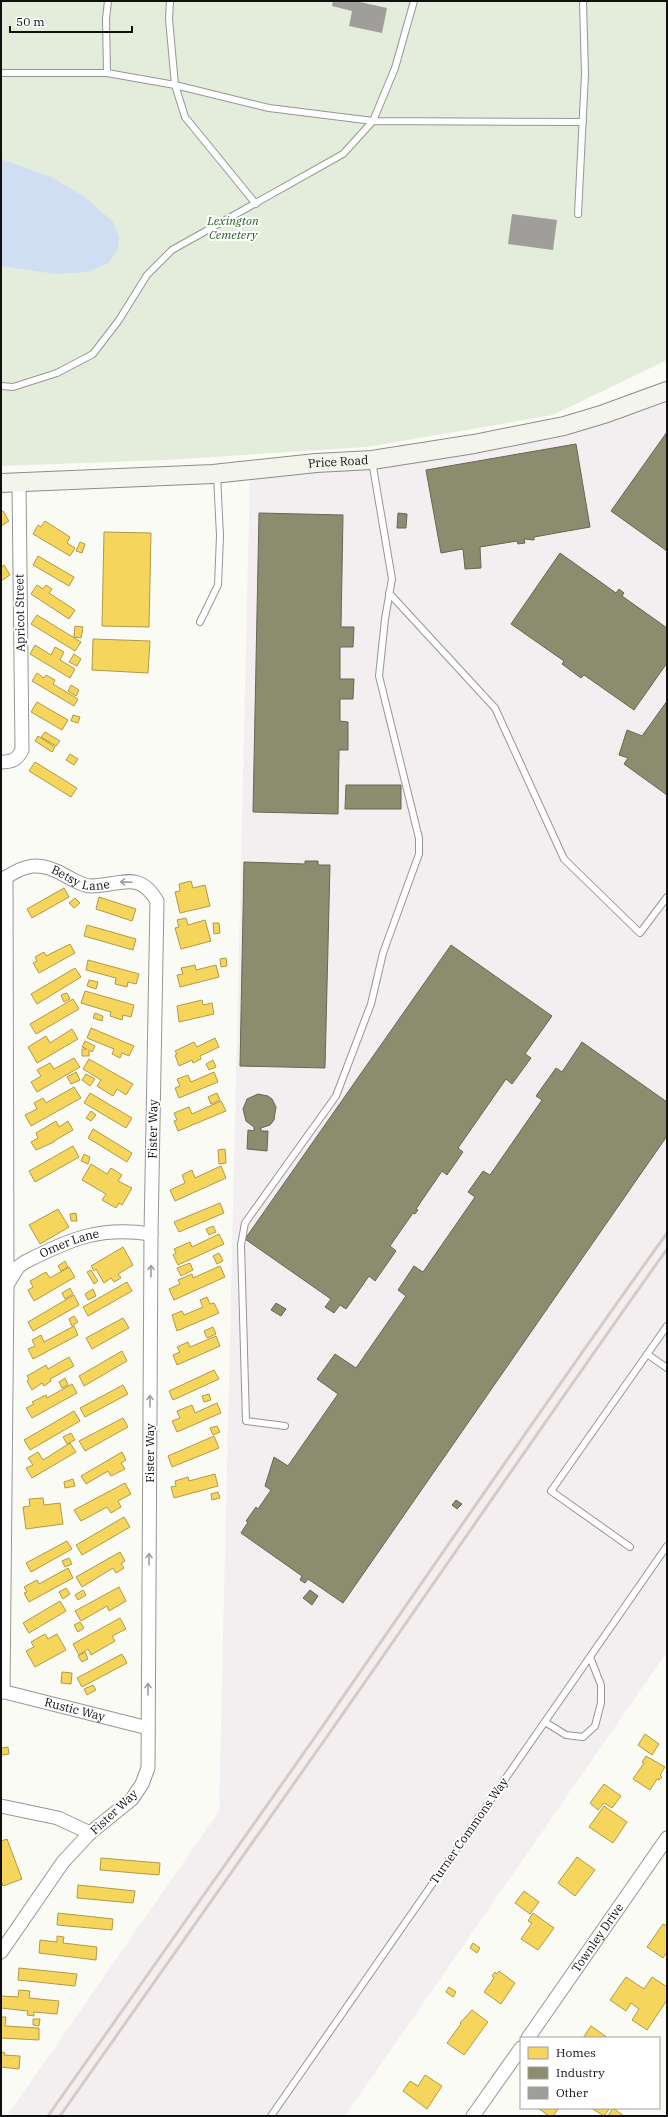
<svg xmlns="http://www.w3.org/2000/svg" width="668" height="2117" font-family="'IBM Plex Serif',serif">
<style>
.industrial{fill:#f3eff0}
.cemetery{fill:#e4ecdb}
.water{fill:#cfdef2}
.homes{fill:#f6d55c;stroke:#b19a45}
.industry{fill:#8c8c6e;stroke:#676752}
.building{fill:#9f9e9b}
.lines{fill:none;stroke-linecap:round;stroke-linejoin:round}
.lane-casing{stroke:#969694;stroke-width:8}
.street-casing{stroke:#969694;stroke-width:15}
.secondary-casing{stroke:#8c8c8a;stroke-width:20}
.lane{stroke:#fefefe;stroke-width:6}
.street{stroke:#fefefe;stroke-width:13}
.secondary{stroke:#f3f4ec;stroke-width:18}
.rail{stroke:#d6cac6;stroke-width:3}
.oneway{stroke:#9f9f9f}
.labels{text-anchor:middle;stroke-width:4;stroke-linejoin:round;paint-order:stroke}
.park-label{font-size:12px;font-style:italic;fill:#256225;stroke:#fff}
.street-label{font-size:12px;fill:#101010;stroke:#fff}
</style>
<rect width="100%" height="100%" fill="#fbfbf6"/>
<path class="industrial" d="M667,391V1652L345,2116H7L219,1811L250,470L474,444Z"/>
<path class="cemetery" d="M1,1H667V360L553,415L367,447L166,460L1,466Z"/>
<path class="water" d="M1,159L51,177L85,197L113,222L119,238L117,251L108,263L88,272L56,274L1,266Z"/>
<path class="homes" d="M3,511L9,521L1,526V512Z
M45,521L70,537L67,543L75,548L70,556L33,534L38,525L41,527Z
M104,532L151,533L149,627L102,626Z
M80,542L85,544L82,553L76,551Z
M38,556L74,577L69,586L33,565Z
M4,565L10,575L1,581V567Z
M37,585L43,589L46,585L52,589L49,593L75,610L69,619L31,594Z
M37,615L81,642L75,651L31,624Z
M75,626L83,627L81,638L74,637Z
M93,639L150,641L148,673L92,670Z
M35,645L51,655L55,647L64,652L60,660L75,669L70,678L30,654Z
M74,654L81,659L77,666L69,662Z
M37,673L44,678L46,675L55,680L53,684L78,699L74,706L32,681Z
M71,685L79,690L76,696L68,691Z
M37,702L68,720L62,730L31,712Z
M73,715L80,717L78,723L71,721Z
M45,732L60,741L56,746L41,737Z
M38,736L55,747L52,752L35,741Z
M70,754L78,759L74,765L66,760Z
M35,762L77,788L71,797L29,771Z
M191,881L193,888L205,885L210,906L180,913L175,892L180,891L179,884Z
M64,888L69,897L32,918L27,909Z
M99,897L136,909L132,921L96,909Z
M75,898L80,903L74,908L69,903Z
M186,918L188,925L205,920L211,941L181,949L175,928L179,927L177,920Z
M213,923H219L220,933L214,934Z
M87,925L136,939L133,950L84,936Z
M70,944L75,953L39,973L33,963L37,961L35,957L44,952L46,956Z
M226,958L227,966L221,967L220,959Z
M88,960L139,974L136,984L128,982L127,987L115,984L116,978L86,970Z
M195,965L196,970L216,965L219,977L180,987L177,975L183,974L181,968Z
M75,968L81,977L37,1004L31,994Z
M89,980L98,982L96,989L87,986Z
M85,991L134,1005L131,1017L123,1015L122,1020L110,1016L111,1012L81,1003Z
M67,993L70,999L64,1002L61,995Z
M73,999L79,1009L36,1034L30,1024Z
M202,1000L203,1005L212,1003L214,1014L179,1022L177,1006Z
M95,1013L103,1016L102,1021L93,1018Z
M91,1028L134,1046L129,1056L122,1053L120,1058L112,1054L114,1049L87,1038Z
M72,1029L78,1039L37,1063L28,1047L46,1036L50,1043Z
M215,1038L219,1047L200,1056L201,1059L193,1063L192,1060L179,1066L175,1055L177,1054L175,1051L194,1042L197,1047Z
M85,1041L95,1046L92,1052L89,1050V1056H82V1049H87L82,1047Z
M74,1058L80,1067L37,1092L31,1082L41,1076L37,1070L50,1063L54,1069Z
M89,1059L133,1084L126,1095L117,1089L113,1096L97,1086L101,1080L83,1069Z
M213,1060L216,1067L209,1070L206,1064Z
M76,1072L80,1080L71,1084L67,1077Z
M214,1072L218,1082L179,1098L175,1088L180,1086L177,1079L188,1075L191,1082Z
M86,1074L95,1079L90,1086L82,1080Z
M74,1087L81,1098L31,1126L25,1115L37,1109L34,1103L43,1098L46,1103Z
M90,1093L132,1118L126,1128L84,1103Z
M217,1093L220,1100L211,1104L208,1097Z
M221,1101L226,1111L178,1131L174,1121L177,1120L174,1113L189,1107L192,1114Z
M91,1111L96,1115L91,1121L86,1118Z
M56,1121L59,1127L68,1121L73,1130L54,1141V1142L36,1150L31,1142L38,1138L36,1133Z
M93,1129L132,1153L127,1162L88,1138Z
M73,1146L79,1157L35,1182L29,1171Z
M225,1149L226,1163L219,1164L218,1150Z
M84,1154L90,1157L88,1164L81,1161Z
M91,1164L107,1174L111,1168L122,1175L118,1181L132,1188L122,1205L119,1203L116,1208L102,1200L106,1194L82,1180Z
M221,1166L226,1178L175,1201L170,1190L185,1183L182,1175L192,1170L195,1178Z
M220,1203L224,1213L179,1232L174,1222Z
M58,1209L69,1227L40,1244L29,1225Z
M76,1213L77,1221H71L70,1214Z
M213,1226L216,1232L209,1235L206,1229Z
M219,1234L224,1244L178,1265L173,1255L176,1253L174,1249L190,1242L192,1247Z
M123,1247L133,1265L118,1274L121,1278L114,1282L111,1278L104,1283L96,1269L94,1271L91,1266Z
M219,1253L223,1261L217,1264L213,1256Z
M65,1261L68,1267L61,1271L58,1266Z
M190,1263L193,1270L181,1276L177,1268Z
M220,1266L225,1277L174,1300L169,1289L180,1284L178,1280L192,1274L193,1278Z
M69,1267L75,1277L34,1301L28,1290L33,1287L30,1281L46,1272L50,1278Z
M91,1270L98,1281L94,1284L87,1272Z
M127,1282L132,1291L88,1316L83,1307Z
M70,1288L73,1294L65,1299L62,1293Z
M93,1289L96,1296L88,1300L85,1294Z
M74,1295L79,1305L33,1331L28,1322Z
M207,1297L210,1304L214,1303L219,1313L177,1331L172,1315L182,1311L184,1315L203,1307L200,1300Z
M74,1316L78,1322L72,1326L69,1319Z
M123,1318L129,1328L92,1349L86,1338Z
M74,1326L78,1335L33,1359L28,1349L35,1346L32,1340L41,1335L44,1342Z
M213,1327L216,1334L207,1338L204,1331Z
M216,1336L220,1346L177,1365L173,1355L180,1352L177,1347L188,1342L190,1347Z
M122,1351L127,1361L84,1386L79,1376Z
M69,1357L74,1366L50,1379L51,1381L44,1386L42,1383L32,1390L27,1381L29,1379L27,1376L46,1365L48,1369Z
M214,1370L219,1379L173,1400L169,1391Z
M65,1378L68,1385L62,1388L59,1382Z
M72,1384L77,1393L32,1418L26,1408L34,1404L32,1402L46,1395L47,1398Z
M123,1385L128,1394L85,1417L80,1408Z
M209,1394L211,1400L204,1402L202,1396Z
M217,1403L221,1413L177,1432L172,1421L180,1418L177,1411L192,1405L195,1413Z
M74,1411L80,1421L30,1450L24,1440Z
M123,1418L128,1427L85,1451L79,1441Z
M217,1426L220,1432L213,1435L210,1428Z
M71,1433L75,1440L67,1444L63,1437Z
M214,1436L219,1448L172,1467L168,1456Z
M70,1443L76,1452L32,1478L26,1468L33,1465L28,1458L38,1452L43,1460Z
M122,1452L126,1460L121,1463L125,1469L111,1476L108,1471L86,1484L81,1476Z
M215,1474L218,1486L174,1498L171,1487L176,1486L175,1481L188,1477L189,1481Z
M73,1479L75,1486L65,1488L64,1482Z
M125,1483L131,1494L118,1501L121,1507L111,1513L107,1507L81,1521L74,1510Z
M218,1492L220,1498L212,1500L211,1494Z
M43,1498L44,1505L60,1503L63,1524L26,1529L23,1507L30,1506L29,1499Z
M124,1517L130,1527L82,1555L76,1545Z
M67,1541L72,1549L31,1572L26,1563Z
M120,1552L125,1561L121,1564L124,1568L116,1573L113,1568L82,1587L76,1577Z
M69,1558L72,1564L65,1567L62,1561Z
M68,1568L73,1578L29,1602L24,1593L27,1592L24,1587L37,1580L39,1584Z
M119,1587L126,1601L109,1611L107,1606L81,1621L75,1611Z
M66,1588L70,1594L63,1599L59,1592Z
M83,1590L86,1595L78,1600L75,1595Z
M60,1601L66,1611L29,1633L23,1623Z
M120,1618L126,1629L112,1636L115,1641L91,1655L88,1649L79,1655L73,1644Z
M80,1622L84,1628L78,1632L74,1625Z
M45,1634L48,1639L57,1634L66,1650L35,1667L26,1651L34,1647L31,1642Z
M85,1652L88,1659L82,1662L78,1656Z
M122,1654L127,1663L82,1687L77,1678Z
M62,1672L72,1673L71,1684L61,1683Z
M93,1685L96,1690L87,1695L84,1689Z
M645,1734L659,1744L652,1755L638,1745Z
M8,1747L9,1754L2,1755L1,1748Z
M646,1756L665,1767L660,1775L662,1777L659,1780L657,1779L650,1790L633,1779L644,1763L642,1762Z
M604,1784L621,1796L612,1808L604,1803L598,1810L590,1803Z
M604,1806L627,1822L613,1843L589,1827Z
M7,1839L22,1879L3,1886L1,1880V1841Z
M577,1857L595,1870L575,1896L558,1883Z
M101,1858L160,1863L159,1875L100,1870Z
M78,1885L135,1891L133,1903L77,1898Z
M524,1891L539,1902L530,1914L515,1903Z
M58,1913L113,1919L112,1930L57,1925Z
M533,1913L554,1928L538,1950L521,1939L532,1923L528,1921Z
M663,1924L667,1926V1952L663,1958L647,1947Z
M57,1936L64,1937L63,1943L97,1947L96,1960L39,1953L40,1940L57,1942Z
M473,1943L480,1948L477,1953L470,1948Z
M19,1968L77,1974L75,1986L18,1980Z
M499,1971L515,1983L501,2004L484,1992L494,1978L492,1976L495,1972L497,1974Z
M626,1977L644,1989L652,1977L667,1987V2000L647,2030L632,2020L639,2009L631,2003L626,2011L610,2000Z
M449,1987L456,1992L453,1997L446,1992Z
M19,1990L30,1991L29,1998L59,2001L57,2014L34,2012V2016L27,2015L28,2011L1,2008V1996L18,1997Z
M472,2010L488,2022L464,2055L447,2043L461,2024L460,2023Z
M1,2017H6L5,2026L39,2028V2040L1,2038Z
M33,2019H40L39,2026L33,2025Z
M591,2026L608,2038H583Z
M1,2052L5,2053L4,2055L20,2056L19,2069L1,2067Z
M425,2075L442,2086L427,2109L403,2091L410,2081L418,2086Z
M538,2108H559L553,2116H549Z
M591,2108H610L604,2116Z
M613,2108L624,2116H608Z"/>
<path class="industry" d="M667,432V551L611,511Z
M576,444L590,527L534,537V540L524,539L525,543L518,544L517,541L480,547L481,568L465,569L463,549L441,553L426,470Z
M259,513L343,515L341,627H354L353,647H340V679H354L353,699H340V721L348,722V750H339L338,814L253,812Z
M398,513L407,514L406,528H397Z
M560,553L616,593L619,589L624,593L622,596L667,628V663L634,710L584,675L581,678L562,664L564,661L511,624Z
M667,701V795L624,764L628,758L619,755L627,730L642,736Z
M346,785H401V809H345Z
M305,861H318V865H330L325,1068L240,1066L244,862L305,864Z
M451,945L552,1016L525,1054L531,1058L512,1084L506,1079L458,1148L463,1152L447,1175L442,1171L416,1209L418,1210L415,1214L413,1213L390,1246L396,1251L375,1281L369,1276L346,1309L340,1305L334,1313L325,1307L331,1299L245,1239Z
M582,1042L667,1102V1136L343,1603L308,1579L305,1583L300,1580L302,1576L241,1533L248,1522L246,1521L256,1507L258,1509L271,1490L265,1486L274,1457L288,1466L338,1394L317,1379L335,1354L356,1368L406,1296L398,1290L414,1266L423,1272L475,1197L468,1192L483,1171L490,1175L542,1100L536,1096L556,1068L562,1072Z
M258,1094L268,1096L272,1099L276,1107L274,1120L270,1125L261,1128V1131H268L267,1151L247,1149L248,1130L254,1131V1127L246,1121L243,1109L247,1099Z
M276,1303L286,1309L281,1316L271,1310Z
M456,1500L462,1504L457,1509L452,1505Z
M310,1590L318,1596L312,1605L303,1598Z"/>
<path class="building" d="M333,1H355L387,8L382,33L349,26L352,11L332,6Z
M512,214L557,220L553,250L508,244Z"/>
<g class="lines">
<g class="lane-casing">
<path id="lane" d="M170,1L169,19L175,85L185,117L256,204
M1,73H107L175,85L269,108L373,121L583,122
M107,73L106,19L108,1
M578,214L585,74L583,1
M1,386L13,387L57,373L93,354L119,320L147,275L172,250L343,154L373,121L395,68L414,1
M389,593L495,708L564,859L640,933L667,897
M200,622L218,585L220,536L217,475
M647,1354L667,1368
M285,1426L246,1421L241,1245L245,1223L336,1096L371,1004L383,953L419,854V838L379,676L385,619L392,579L372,461
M630,1547L551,1491L667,1326
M545,1722L566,1735L583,1737L595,1726L601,1703V1685L590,1657
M271,2116L667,1546"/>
</g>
<g class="street-casing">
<g id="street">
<path d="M1,762C12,762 17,760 22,750L19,482"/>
<path id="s1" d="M1,881C24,864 40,860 66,876C74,880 82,886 91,886C120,886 138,869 157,901L151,1234L148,1768L142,1784L132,1799L90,1833L63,1862L1,1952"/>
<path id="s2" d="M7,1285L18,1267L25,1262C71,1239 99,1226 151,1234"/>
<path id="s3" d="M1,1691L148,1728"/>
<path d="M3,1692L7,1286L6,877"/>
<path d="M1,1806L58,1818L90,1833"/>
<path id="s4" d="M528,2038L667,1838"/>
<path d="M473,2116L521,2048"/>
</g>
</g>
<g class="secondary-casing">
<g id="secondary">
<path id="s5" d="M1,483L213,474L316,463L372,460L474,444L564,426L604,414L667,391"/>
</g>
</g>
<use href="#lane" class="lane"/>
<use href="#street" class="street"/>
<use href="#secondary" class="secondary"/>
<path class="rail" d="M48,2116C138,1987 230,1859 320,1730C435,1564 549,1397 667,1233
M60,2116C148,1989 238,1864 326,1738C440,1575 552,1411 667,1249"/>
</g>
<defs><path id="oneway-shaft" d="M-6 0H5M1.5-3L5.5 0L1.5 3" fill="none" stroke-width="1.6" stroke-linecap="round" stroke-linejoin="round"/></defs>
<g class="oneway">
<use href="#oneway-shaft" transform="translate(126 882) rotate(-178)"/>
<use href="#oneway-shaft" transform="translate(151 1271) rotate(-90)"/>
<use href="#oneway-shaft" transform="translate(150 1401) rotate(-90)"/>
<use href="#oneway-shaft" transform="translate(149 1559) rotate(-90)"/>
<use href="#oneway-shaft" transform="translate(148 1689) rotate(-90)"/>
</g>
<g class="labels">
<g class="park-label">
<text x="233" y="225">Lexington<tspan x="233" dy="14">Cemetery</tspan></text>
</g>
<g class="street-label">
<text dy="4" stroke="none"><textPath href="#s5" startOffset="338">Price Road</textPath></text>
<text transform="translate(20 613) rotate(-91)" y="4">Apricot Street</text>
<text dy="4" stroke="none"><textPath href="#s1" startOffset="86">Betsy Lane</textPath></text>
<text transform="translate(153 1129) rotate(-89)" y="4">Fister Way</text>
<text dy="4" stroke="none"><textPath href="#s2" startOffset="78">Omer Lane</textPath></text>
<text transform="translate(150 1453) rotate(-90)" y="4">Fister Way</text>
<text dy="4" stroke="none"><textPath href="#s3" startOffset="76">Rustic Way</textPath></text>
<text transform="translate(114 1812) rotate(-43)" y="4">Fister Way</text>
<text transform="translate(469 1831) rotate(-55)" y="4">Turner Commons Way</text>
<text dy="4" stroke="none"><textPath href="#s4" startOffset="122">Townley Drive</textPath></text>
</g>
</g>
<rect width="668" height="2117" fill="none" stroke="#101010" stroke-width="4"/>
<rect x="520" y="2037" width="140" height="72" fill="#ffffff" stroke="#9f9f9f"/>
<rect x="528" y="2047" width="20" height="12" fill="#f6d55c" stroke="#9f9f9f"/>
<text x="556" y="2057" font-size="12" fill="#101010">Homes</text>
<rect x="528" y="2067" width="20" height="12" fill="#8c8c6e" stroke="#9f9f9f"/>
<text x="556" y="2077" font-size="12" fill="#101010">Industry</text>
<rect x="528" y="2087" width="20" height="12" fill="#9f9e9b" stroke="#9f9f9f"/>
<text x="556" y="2097" font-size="12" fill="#101010">Other</text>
<path d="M10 26v6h122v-6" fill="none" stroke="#101010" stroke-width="2"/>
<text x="16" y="26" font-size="12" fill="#101010" stroke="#ffffff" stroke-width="3" paint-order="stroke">50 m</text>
</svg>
